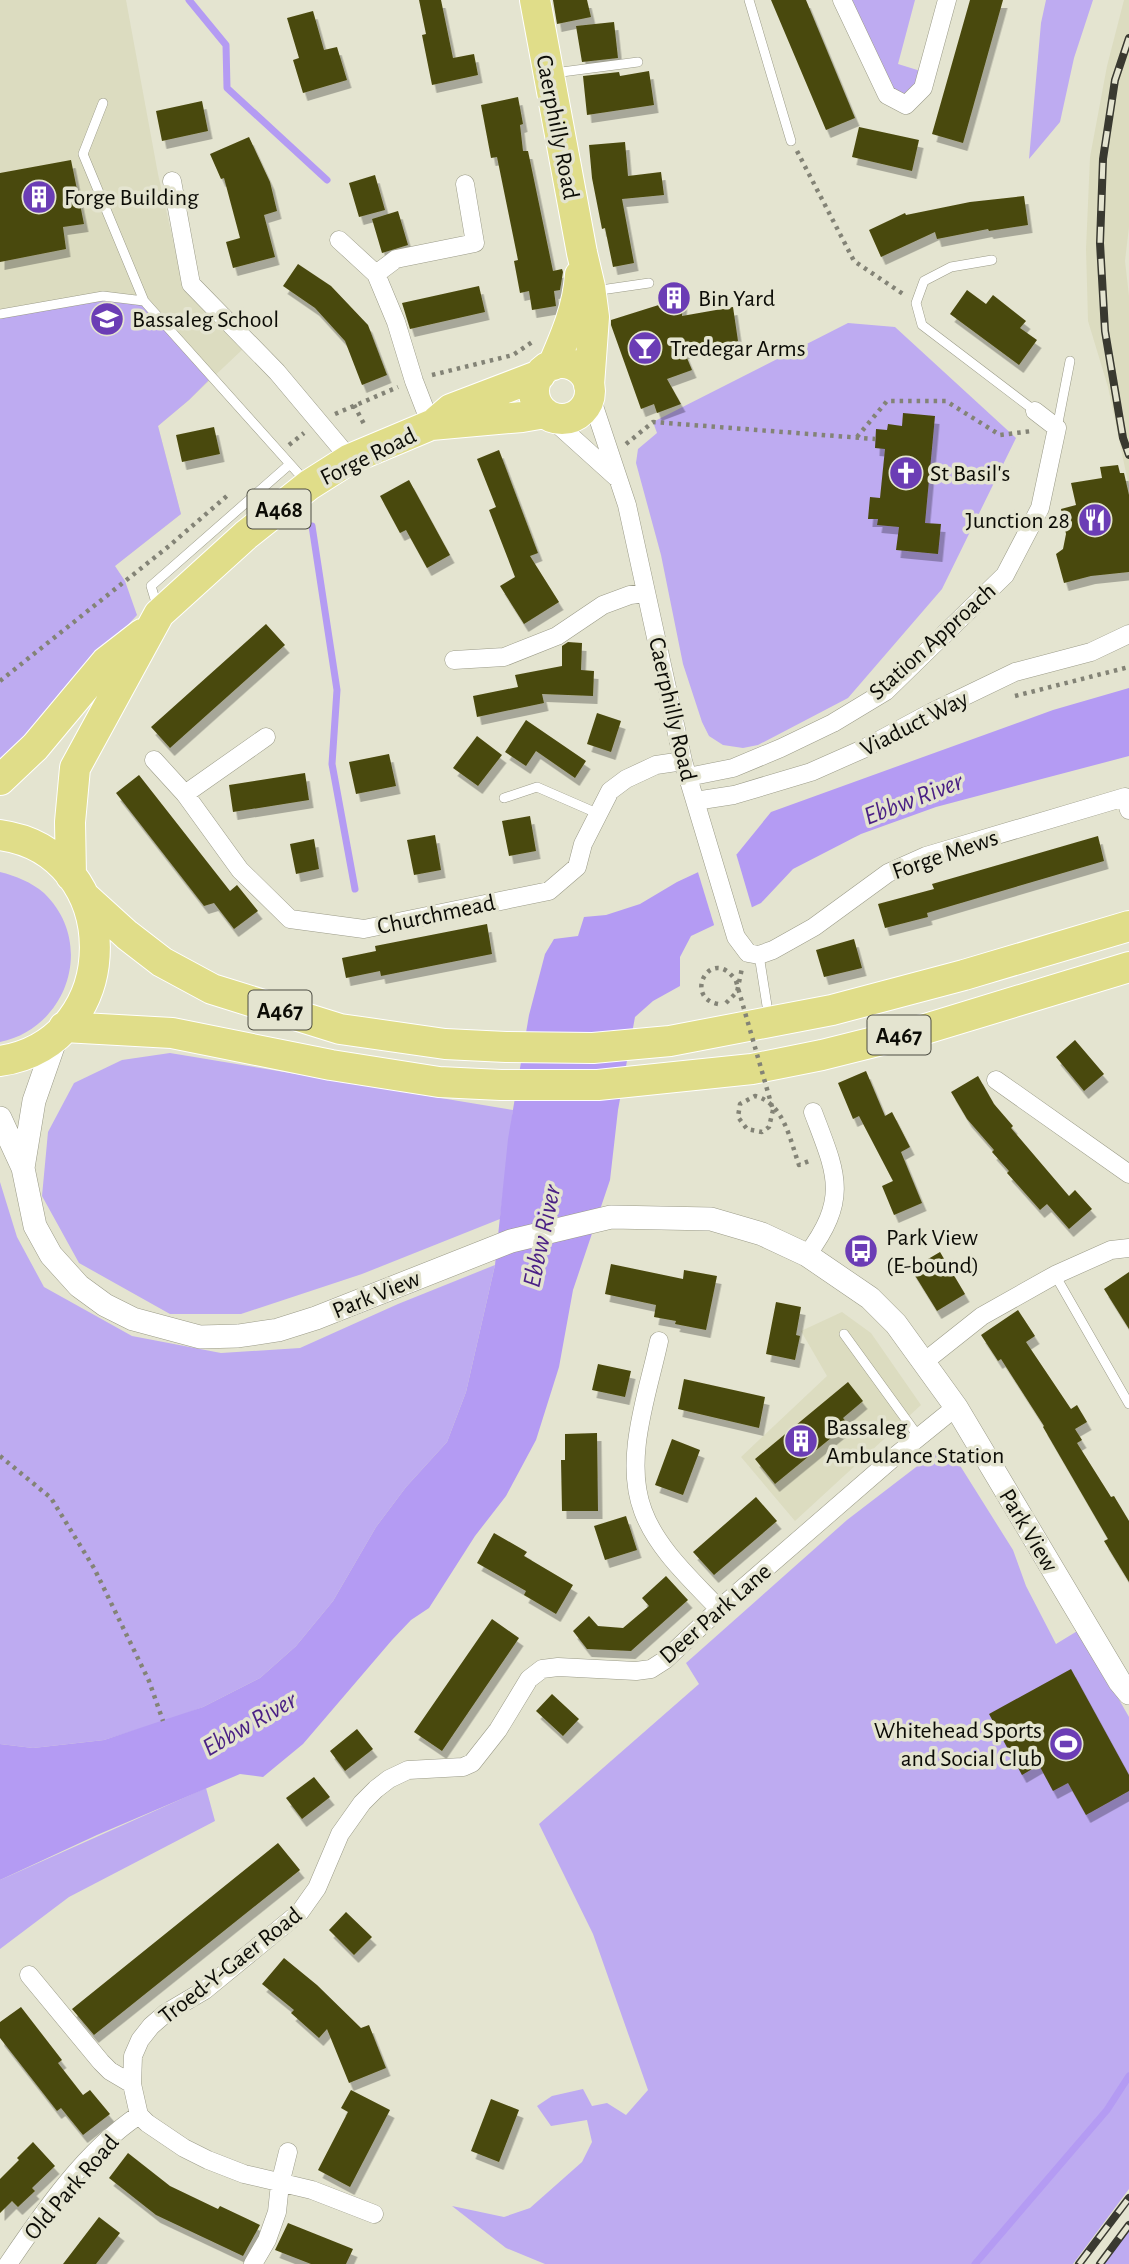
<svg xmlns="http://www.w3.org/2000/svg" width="1129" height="2264" font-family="'Alegreya Sans',sans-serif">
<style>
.built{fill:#dcdcc0}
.green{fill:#beabf1}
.water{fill:#b49bf3}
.pier{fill:#e4e4d0}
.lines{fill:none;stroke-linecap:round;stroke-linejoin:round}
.stream{stroke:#b49bf3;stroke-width:7}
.building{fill:#4a480c;filter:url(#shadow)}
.service-casing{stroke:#9b9b88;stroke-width:10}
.minor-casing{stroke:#9b9b88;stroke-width:19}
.tertiary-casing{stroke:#9b9b88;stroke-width:24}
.primary-casing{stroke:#fff;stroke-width:32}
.path{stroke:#838376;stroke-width:4.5;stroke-dasharray:3.5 5;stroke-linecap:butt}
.service{stroke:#fff;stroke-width:9}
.minor{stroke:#fff;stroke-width:18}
.tertiary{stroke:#fff;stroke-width:23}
.primary{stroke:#e0dd89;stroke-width:30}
.rail-casing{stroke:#393930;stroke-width:8}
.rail{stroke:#e4e4d0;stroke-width:5;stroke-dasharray:16;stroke-linecap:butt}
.path-bridge{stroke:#838376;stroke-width:4.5;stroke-dasharray:3.5 5;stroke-linecap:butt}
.labels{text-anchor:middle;stroke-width:7;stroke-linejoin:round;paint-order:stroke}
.shield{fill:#e4e4d0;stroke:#4d4d43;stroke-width:2}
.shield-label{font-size:23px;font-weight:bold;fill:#0c0c06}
.street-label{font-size:24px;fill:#0c0c06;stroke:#e4e4d0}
.poi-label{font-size:24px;fill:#0c0c06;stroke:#e4e4d0;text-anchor:start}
.water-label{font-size:26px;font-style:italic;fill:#491f84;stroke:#e4e4d0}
</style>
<defs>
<filter id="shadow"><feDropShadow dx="4.5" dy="8" stdDeviation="0" flood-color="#0004"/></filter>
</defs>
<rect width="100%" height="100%" fill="#e4e4d0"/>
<path class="built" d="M0,0H126L158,174L184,289L243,349L189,400L158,426L181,514L0,656Z
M1124,0H1129V227L1125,261L1129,296V487L1108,387L1088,321L1086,249L1090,157L1107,66Z
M842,1312L871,1333L921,1405L795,1521L741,1457L827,1376L801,1331Z"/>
<path class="green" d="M842,0H915L898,64L927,73L906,105L887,95Z
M1046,0H1093L1074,58L1060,122L1029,159L1041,23Z
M103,296L144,301L212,377L189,400L158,426L181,514L115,566L125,581L137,615L0,765V314Z
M848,323L895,327L1016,438L942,589L848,698L758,745L743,748L723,745L709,736L702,722L683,664L661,555L636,463L638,449L657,433L653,422Z
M0,872C16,876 31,882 44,893C96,943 68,1028 0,1042Z
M170,1053L513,1110L500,1219L362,1274L241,1314H170L79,1263L42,1196L48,1132L74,1083L122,1060Z
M0,1182L17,1237L44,1287L132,1336L221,1353L300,1348L398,1304L495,1265L466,1392L447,1442L406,1487L376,1527L333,1601L296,1646L260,1678L203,1707L171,1719L104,1740L33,1748L0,1744Z
M949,1448L1013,1550L1026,1586L1056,1644L1079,1630L1129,1717V2189L1073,2264H545L506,2248L452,2206L504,2217L530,2208L582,2162L592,2142L587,2120L551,2126L537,2106L552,2096L583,2089L592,2106L607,2103L626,2115L648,2090L593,1934L539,1824L699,1684L686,1663L847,1520L937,1451Z
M206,1788L215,1821L69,1897L0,1949V1880Z
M1129,2230V2264H1103Z"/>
<path class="water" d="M1129,688V756L936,807L861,834L793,869L761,903L691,936L680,957V986L653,1001L635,1017L618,1110L610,1180L573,1290L559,1367L536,1440L506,1496L475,1536L429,1608L411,1620L392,1640L303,1744L263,1777L240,1774L97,1835L0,1880V1744L33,1748L104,1740L203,1707L260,1678L296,1646L333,1601L376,1527L406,1487L447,1442L466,1392L495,1265L508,1139L529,1015L545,954L554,939L578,936L584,917L606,915L640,904L677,882L737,854L771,812L1053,710Z"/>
<path class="pier" d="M735,850L753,911L715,928L697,869Z"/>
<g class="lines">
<path class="stream" d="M189,0L226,45L227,88L327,180
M312,526L337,690L332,764L355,889
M975,2264L1107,2110L1129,2076"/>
</g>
<path class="building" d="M419,0H441L453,58L474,54L478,75L432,85L422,35L426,34Z
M553,0H587L591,17L557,24Z
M771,0H806L855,118L826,130Z
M970,0H1003L963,143L932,134Z
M313,11L324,50L337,47L347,80L303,93L293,60L299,58L287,18Z
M614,22L618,58L582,62L576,26Z
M649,71L654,105L587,115L583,76L619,72L620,76Z
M518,97L523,124L520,125L523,151H528L553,271L562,269L563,272L560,290L554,291L556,306L532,310L529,291L520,293L514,261L518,260L497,157L491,158L481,105Z
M202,101L208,131L162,141L156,111Z
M859,127L919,140L912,171L852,157Z
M249,137L270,182L277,211L264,215L275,257L233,268L226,242L240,238L224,178L221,179L210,154Z
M625,142L628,176L661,172L664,195L622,199L634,263L613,267L605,228L602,229L592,178L589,145Z
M71,160L84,224L63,227L66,249L0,262V173Z
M375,175L385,210L359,217L349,183Z
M1024,196L1028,225L989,231L988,229L937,239L935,232L881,257L869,230L905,213L906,215L970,202Z
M398,211L408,245L382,253L372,219Z
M298,264L331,286L368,325L387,375L362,385L345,341L315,308L283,286Z
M479,286L485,312L410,329L402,303Z
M683,289L682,316L733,307L738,341L684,351L692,370L667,379L681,404L657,413L654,404L641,409L611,325V320L665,303L666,293Z
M967,290L986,304L993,295L1026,321L1020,328L1037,340L1019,365L950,314Z
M903,413L935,416L925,523L941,524L938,554L896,550L899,527L877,525L878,519H868L870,497L880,498L885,449L875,448L876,429L887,430L888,424L902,426Z
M214,427L220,454L182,462L176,435Z
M499,450L538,553L530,556L559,602L524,624L500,586L515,577L489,510L496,507L477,459Z
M1118,465L1120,473H1124L1129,495V572L1091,576L1064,583L1056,554L1063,549L1066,534L1061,509L1076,505L1071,483L1102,478L1100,467Z
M409,480L450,555L427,568L406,530L400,533L380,496Z
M266,624L285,645L170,748L151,727Z
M568,642L582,643L581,670L594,671L593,696L542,694L544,703L477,717L473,696L518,687L515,675L562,666V646Z
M597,713L621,721L611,752L587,744Z
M526,720L586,761L575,778L536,751L526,766L505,752Z
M477,736L502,755L478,786L453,768Z
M389,754L396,786L356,794L349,762Z
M305,773L309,800L233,812L229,785Z
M139,775L230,891L237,885L258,911L234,929L214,903L204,906L116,793Z
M530,816L536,851L509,856L502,821Z
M435,835L441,870L414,875L407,840Z
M1098,836L1104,861L927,913L928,917L885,928L878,904L934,889L932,884Z
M314,839L319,869L296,874L290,844Z
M487,924L492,954L381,976L380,971L346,978L342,958L376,951L375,946Z
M854,939L862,968L824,977L816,950Z
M1075,1040L1104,1074L1084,1091L1056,1057Z
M866,1071L885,1116L892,1112L910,1147L901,1152L922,1203L894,1215L882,1186L893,1181L859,1116L853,1119L838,1083Z
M978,1076L994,1104L1013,1126L1011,1128L1069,1196L1075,1190L1092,1209L1069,1229L1047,1204L1040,1210L1007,1173L1009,1171L992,1152L994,1150L967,1119L951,1092Z
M940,1252L965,1294L937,1311L911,1269Z
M611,1264L683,1279L684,1270L717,1276L706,1330L675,1324L676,1321L654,1317L656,1305L605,1294Z
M1129,1272V1329L1104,1289Z
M776,1302L801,1307L796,1335L800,1336L795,1360L766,1354Z
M1018,1310L1035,1336L1026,1342L1071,1409L1077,1405L1087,1422L1075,1429L1082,1440L1077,1443L1111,1497L1114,1496L1129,1521V1582L1104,1541L1108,1539L1043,1427L1044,1426L1001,1359L998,1361L981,1335Z
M598,1364L631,1371L625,1397L592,1390Z
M684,1379L765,1397L759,1428L678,1409Z
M848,1382L863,1401L843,1418L848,1424L775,1484L755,1459Z
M597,1433L598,1511H562L561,1460H565V1434Z
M672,1439L700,1450L683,1495L655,1485Z
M756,1497L777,1521L714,1575L693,1552Z
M626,1516L637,1550L605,1560L594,1526Z
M494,1533L527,1552L524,1556L573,1585L556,1614L524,1595L526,1591L477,1563Z
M666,1576L688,1600L631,1651L587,1649L573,1631L589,1616L598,1626L623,1628L649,1606L642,1598Z
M492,1619L519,1638L442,1751L414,1732Z
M1071,1669L1129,1775V1791L1086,1815L1068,1783L1053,1791L1039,1765L1022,1775L989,1714Z
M552,1694L579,1719L563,1736L536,1711Z
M357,1729L373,1749L345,1771L330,1751Z
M314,1777L330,1797L302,1819L286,1798Z
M278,1843L300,1870L94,2035L72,2009Z
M346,1912L372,1937L354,1955L329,1930Z
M284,1958L317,1985L361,2028L369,2025L386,2068L349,2083L327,2029L319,2038L291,2013L294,2010L262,1984Z
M21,2007L62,2060L58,2063L83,2095L90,2090L110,2114L83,2135L61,2108L57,2111L0,2038V2022Z
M351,2090L390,2110L350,2187L318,2170L348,2112L341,2108Z
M491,2099L519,2110L499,2162L471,2151Z
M33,2142L55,2166L32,2188L35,2191L18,2207L12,2201L0,2213V2179L19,2160L17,2158Z
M128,2153L170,2186L218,2209L220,2206L260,2225L243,2256L156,2215L109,2178Z
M99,2217L120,2233L96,2264H63Z
M288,2223L353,2249L346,2264H311L275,2250Z"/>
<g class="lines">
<g class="service-casing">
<path id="service" d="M749,0L791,141
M554,73L638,62
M103,103L83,154L144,301
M992,260L951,267L924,281L916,303L922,325L1035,411
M594,291L649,283
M0,314L103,296L144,301L307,483
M1057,428L1070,361
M158,609L151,586L290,464
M504,798L537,787L599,814
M759,955L768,1012L764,1018
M1055,1275L1129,1404
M844,1334L918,1436"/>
</g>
<g class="minor-casing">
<path id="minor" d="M842,0L887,95L906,105L923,88L947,0
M172,181L191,284L277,372L350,459
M339,240L376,274L396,322L414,381L431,425
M376,274L396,259L475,243L465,184
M590,394L627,505L683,761L736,937L748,953L759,955L773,950L814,927L888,873L926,856L1125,797L1129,810
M545,413L616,477
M454,660L504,657L557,636L603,605L630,595L646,593
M154,760L185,794L240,870L290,919L364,929L549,891L577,867L583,844L610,791L626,779L656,765L683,761
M688,777L733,768L781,748L833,723L886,691L1005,575L1040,508L1057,428L1035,411
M185,794L266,737
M695,801L734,795L811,772L863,749L932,712L1015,672L1091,652L1129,634
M996,1080L1129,1174
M807,1255C850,1197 836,1173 813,1112
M659,1341C648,1393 623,1459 643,1511C657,1549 692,1580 719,1609
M924,1362L982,1316L1055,1275L1111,1250L1129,1248
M29,1975L101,2062L110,2071L132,2084
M374,2214L312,2190L244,2174L208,2160L184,2148L147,2123L139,2115L132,2084L133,2056L140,2040L151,2026L166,2013L205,1990L300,1912L317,1888L340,1834L362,1803L376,1789L389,1779L408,1770L463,1767L472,1763L498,1730L529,1679L542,1669L558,1667L636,1671L651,1669L665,1660L719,1609L893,1458L956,1407
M8,2264C44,2211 85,2151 139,2115
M253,2264L267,2240L277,2212L280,2184L288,2152"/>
</g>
<g class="tertiary-casing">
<path id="tertiary" d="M0,1118L23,1168L35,1226L51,1255L79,1286L105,1305L133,1319L200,1337L238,1336L278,1330L316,1318L511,1241L611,1217L711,1219L762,1234L807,1255L870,1298L896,1324L956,1407L1120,1682L1129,1693
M23,1168L34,1101L57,1035"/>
</g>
<g class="primary-casing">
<path id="primary" d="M535,0L582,253L590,287L594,317L589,385
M534 391a28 28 0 1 1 56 0a28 28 0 1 1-56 0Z
M553,365C566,335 578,307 580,275
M437,421L451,409L540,375
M0,780L35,747L106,662L142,634
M0,835C126,852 127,1042 0,1061
M71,876L70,822L75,768L159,614L246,535L309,485L350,459L431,425L522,417L545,413
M84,896L127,935L162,962L212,989L340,1029L445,1044L506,1047L593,1048L670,1041L832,1010L964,975L1129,926
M64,1027L172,1033L331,1065L439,1082L501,1085H598L752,1069L822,1055L922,1030L1129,967"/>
</g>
<path class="path" d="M797,151L854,261L903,294
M432,375L513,355L535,340
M354,405L365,426
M335,414L398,387
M857,437L887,401H946L1000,435L1032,431
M626,444L653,422L875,439
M289,445L304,433
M0,681L169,546L228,495
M1015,696L1129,667
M726,1003L737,992L742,968
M718,1004C682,997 712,944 736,981
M773,1110L769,1127L762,1132L747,1129L738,1117L740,1104L755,1096C784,1103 790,1140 799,1165L812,1160
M0,1456L51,1498L94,1568L149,1681L163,1721"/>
<use href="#service" class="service"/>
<use href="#minor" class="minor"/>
<use href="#tertiary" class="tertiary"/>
<use href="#primary" class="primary"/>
<g class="rail-casing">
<path id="rail" d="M1129,38L1115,80L1103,159L1100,243L1105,331L1123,438L1129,455
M1079,2264L1129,2198
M1100,2264L1129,2225"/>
</g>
<use href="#rail" class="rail"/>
<path class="path-bridge" d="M736,981L773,1110"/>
</g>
<defs>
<g id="building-disc" transform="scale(1.75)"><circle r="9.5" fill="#6b3db5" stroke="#e4e4d0"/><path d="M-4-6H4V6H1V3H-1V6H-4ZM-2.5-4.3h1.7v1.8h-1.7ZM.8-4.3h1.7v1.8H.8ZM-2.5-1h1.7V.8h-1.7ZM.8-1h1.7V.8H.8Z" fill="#fff"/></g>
<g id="school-disc" transform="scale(1.75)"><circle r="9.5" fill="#6b3db5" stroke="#e4e4d0"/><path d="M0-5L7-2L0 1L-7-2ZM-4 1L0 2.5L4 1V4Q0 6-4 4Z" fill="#fff"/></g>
<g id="bar-disc" transform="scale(1.75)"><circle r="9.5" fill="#6b3db5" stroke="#e4e4d0"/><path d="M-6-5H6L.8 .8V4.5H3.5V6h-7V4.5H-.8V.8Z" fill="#fff"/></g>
<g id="church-disc" transform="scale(1.75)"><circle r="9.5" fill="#6b3db5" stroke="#e4e4d0"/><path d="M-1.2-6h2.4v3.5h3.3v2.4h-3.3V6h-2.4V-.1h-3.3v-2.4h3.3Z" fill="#fff"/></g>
<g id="restaurant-disc" transform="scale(1.75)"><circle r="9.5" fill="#6b3db5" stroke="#e4e4d0"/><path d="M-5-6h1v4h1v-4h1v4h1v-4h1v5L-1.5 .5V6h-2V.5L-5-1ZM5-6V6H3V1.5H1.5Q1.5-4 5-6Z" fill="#fff"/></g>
<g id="bus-disc" transform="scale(1.75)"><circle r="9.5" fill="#6b3db5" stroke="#e4e4d0"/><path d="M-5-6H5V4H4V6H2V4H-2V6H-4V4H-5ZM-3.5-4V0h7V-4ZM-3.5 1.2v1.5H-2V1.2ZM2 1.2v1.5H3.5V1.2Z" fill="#fff"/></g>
<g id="stadium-disc" transform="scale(1.75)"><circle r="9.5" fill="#6b3db5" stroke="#e4e4d0"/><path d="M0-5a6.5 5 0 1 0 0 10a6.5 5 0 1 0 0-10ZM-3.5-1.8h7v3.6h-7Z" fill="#fff"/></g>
</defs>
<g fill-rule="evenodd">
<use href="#building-disc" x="39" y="197"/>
<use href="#building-disc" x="674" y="298"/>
<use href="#school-disc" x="107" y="319"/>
<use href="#bar-disc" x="645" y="348"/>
<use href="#church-disc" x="906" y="473"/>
<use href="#restaurant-disc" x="1095" y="520"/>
<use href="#bus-disc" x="861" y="1251"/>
<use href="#building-disc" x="801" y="1441"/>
<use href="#stadium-disc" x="1066" y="1744"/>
</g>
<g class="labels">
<g class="shield">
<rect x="247.5" y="489.5" width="63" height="39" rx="5"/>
<rect x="248.5" y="990.5" width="63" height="39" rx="5"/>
<rect x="867.5" y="1015.5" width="63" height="39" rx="5"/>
</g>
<g class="shield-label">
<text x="279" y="517">A468</text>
<text x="280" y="1018">A467</text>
<text x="899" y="1043">A467</text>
</g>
<g class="street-label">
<text transform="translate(558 127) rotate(79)" y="8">Caerphilly Road</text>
<text transform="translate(368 456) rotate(-26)" y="8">Forge Road</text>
<text transform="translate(932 641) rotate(-42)" y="8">Station Approach</text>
<text transform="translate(673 709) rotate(77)" y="8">Caerphilly Road</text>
<text transform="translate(914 723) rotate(-27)" y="8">Viaduct Way</text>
<text transform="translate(945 854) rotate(-19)" y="8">Forge Mews</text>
<text transform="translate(436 914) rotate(-12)" y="8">Churchmead</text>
<text transform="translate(376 1294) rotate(-22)" y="8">Park View</text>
<text transform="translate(1029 1530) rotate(59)" y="8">Park View</text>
<text transform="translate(715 1613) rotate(-41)" y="8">Deer Park Lane</text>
<text transform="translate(230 1965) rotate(-38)" y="8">Troed-Y-Gaer Road</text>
<text transform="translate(71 2187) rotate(-49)" y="8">Old Park Road</text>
</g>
<g class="poi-label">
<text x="64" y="205">Forge Building</text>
<text x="698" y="306">Bin Yard</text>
<text x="132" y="327">Bassaleg School</text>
<text x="670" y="356">Tredegar Arms</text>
<text x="930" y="481">St Basil's</text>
<text x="1070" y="528" text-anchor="end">Junction 28</text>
<text x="886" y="1245">Park View<tspan x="886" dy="28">(E-bound)</tspan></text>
<text x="826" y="1435">Bassaleg<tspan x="826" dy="28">Ambulance Station</tspan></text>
<text x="1042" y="1738" text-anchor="end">Whitehead Sports<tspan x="1042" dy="28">and Social Club</tspan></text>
</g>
<g class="water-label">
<text transform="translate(913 798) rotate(-21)" y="9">Ebbw River</text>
<text transform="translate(541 1236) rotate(-78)" y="9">Ebbw River</text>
<text transform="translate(249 1723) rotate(-30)" y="9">Ebbw River</text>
</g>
</g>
</svg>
